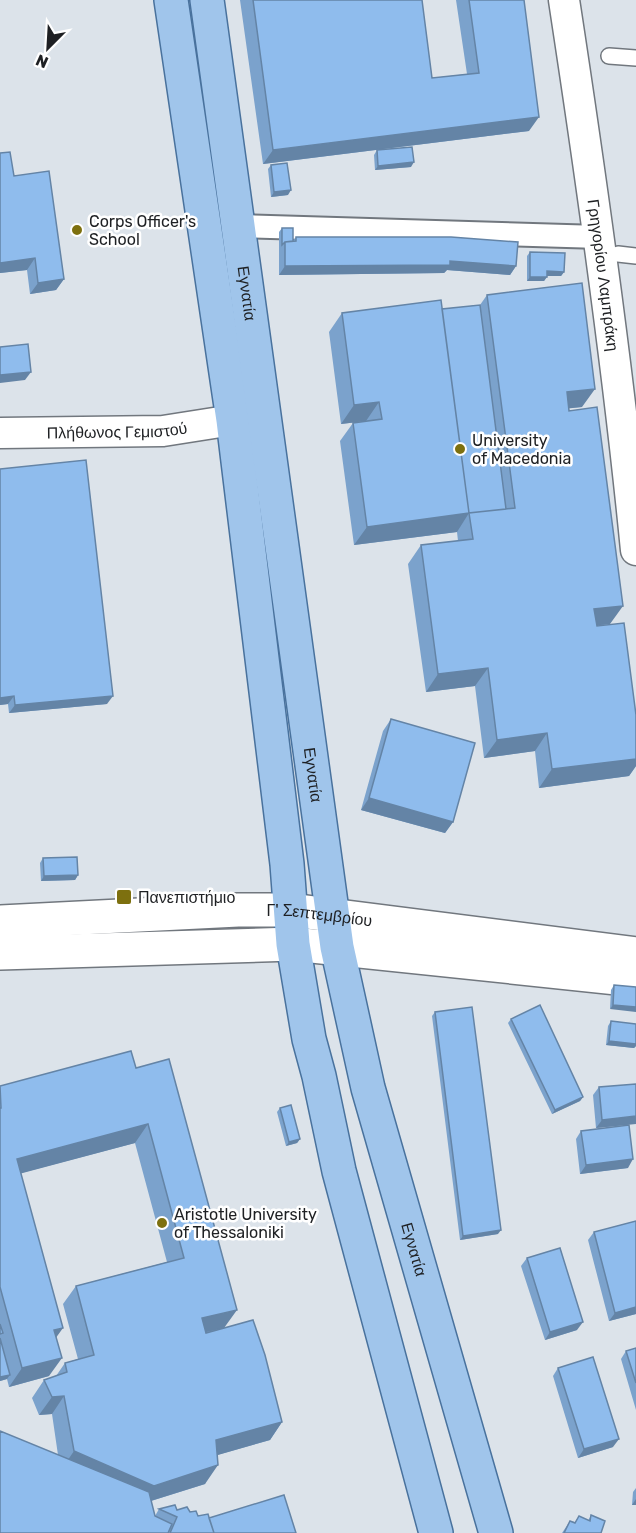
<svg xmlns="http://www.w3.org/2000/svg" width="636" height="1533" font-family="Rubik,sans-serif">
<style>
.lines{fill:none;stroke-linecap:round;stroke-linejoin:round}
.service-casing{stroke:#71777e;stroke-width:18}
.pedestrian-casing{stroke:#71777e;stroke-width:26}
.minor-casing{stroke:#71777e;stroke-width:33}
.secondary-casing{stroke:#71777e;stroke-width:36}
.primary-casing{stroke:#49729d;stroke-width:36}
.service{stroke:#fff;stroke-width:15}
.pedestrian{stroke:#fff;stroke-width:22}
.minor{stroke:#fff;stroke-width:30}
.secondary{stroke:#fff;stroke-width:33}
.primary{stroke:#a0c5eb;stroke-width:33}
.wall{fill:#7ba2cc}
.shaded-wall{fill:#6484a6}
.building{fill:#8fbced;stroke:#6484a6;stroke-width:1.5}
.poi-dot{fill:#7d700f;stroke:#fff;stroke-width:2}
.labels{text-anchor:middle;stroke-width:5;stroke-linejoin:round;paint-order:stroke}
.poi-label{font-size:16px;fill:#1e2023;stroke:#fff;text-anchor:start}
.street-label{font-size:16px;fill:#1e2023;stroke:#fff}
</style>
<rect width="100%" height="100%" fill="#dce3ea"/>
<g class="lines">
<g class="service-casing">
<path id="service" d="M609,56L636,58
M618,254L636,256"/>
</g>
<g class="pedestrian-casing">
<path id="pedestrian" d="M239,226L600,237"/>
</g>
<g class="minor-casing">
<g id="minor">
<path id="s1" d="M564,0C592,183 618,366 636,550"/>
<path id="s2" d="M0,433L163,431L233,420"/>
</g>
</g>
<g class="secondary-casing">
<g id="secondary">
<path id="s3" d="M0,922L238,910H291L636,954"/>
<path d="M0,953L293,944L636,980"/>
</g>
</g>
<g class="primary-casing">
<g id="primary">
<path d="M171,0L233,420L287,864L293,944L309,1039L319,1076L339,1171L436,1533"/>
<path id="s4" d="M207,0L337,947L368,1088L496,1533"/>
</g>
</g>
<use href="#service" class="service"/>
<use href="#pedestrian" class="pedestrian"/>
<use href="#minor" class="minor"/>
<use href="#secondary" class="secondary"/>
<use href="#primary" class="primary"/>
</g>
<path class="wall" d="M240,0H422L432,78L467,74L456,0H524L529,131L263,164Z
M377,150L411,167L375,170L374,155Z
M0,153L14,176L64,279L56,290L30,294L27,270L0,273Z
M271,165L288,195L271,197L268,169Z
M282,228L293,241L296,237L516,266L510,275L447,270L444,273L279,275V232Z
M530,252L564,272L561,276H547L544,281H527V256Z
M487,295L582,407L569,408L610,624L597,626L636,715V766L629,776L539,788L535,751L484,758L475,686L426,692L408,564L421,545L458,541L457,532L354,545L340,441L353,423L366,421L341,424L329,332L342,313L442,309L480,305Z
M0,469L107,704L9,713L8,704L0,705Z
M391,719L453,822L445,833L361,810L383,731Z
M43,858L78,875L75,880L41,881L40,863Z
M614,985L636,987L610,1009L611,990Z
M435,1012L498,1234L460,1240L432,1016Z
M511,1019L583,1097L580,1101L552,1114L508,1023Z
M611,1021L636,1024V1046L634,1048L606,1045L608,1026Z
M136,1068L224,1328L282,1422L270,1440L217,1455L205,1484L151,1501L155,1516L159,1509L177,1510L190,1512L198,1516L209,1518L296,1533H0L58,1455L52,1414L39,1415L32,1398L44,1380L56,1376L65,1363L78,1359L63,1304L76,1286L167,1262L135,1143L21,1173L56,1337L49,1376L9,1387L7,1379L0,1381V1086Z
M599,1087L629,1125L628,1168L580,1174L576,1139L581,1131L627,1125L596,1128L593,1095Z
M280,1108L300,1139L297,1143L286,1146L277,1112Z
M636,1221V1314L609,1321L588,1240L594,1232Z
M527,1258L577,1330L545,1340L521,1266Z
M636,1348V1410L621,1359L626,1351Z
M558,1368L613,1447L578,1458L553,1376Z
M636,1488V1505H632L633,1492Z
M591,1515L601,1533H562L570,1521L575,1522L579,1516L588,1521Z"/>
<path class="shaded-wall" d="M539,117L529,131L263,164L273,150Z
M414,162L411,167L375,170L378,166Z
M291,190L288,195L271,197L274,192Z
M35,258L27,270L0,273V263Z
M450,261L516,266L510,275L447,270L444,273L279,275L285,266Z
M547,271L564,272L561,276H544Z
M530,277H547L544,281H527Z
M64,279L56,290L30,294L38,283Z
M31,372L25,380L0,383V375Z
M595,389L582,407L554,410L567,392Z
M379,402L366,421L341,424L354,405Z
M469,513L457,532L354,545L367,527Z
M623,606L610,624L581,627L594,609Z
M488,668L475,686L426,692L438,674Z
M14,696L8,704L0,705V698Z
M113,696L107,704L9,713L15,705Z
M547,733L535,751L484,758L497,740Z
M636,759V766L629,776L539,788L552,769Z
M369,798L453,822L445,833L361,810Z
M78,875L75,880L41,881L44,876Z
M613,1005L636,1007V1012L610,1009Z
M609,1041L636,1044V1046L634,1048L606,1045Z
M583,1097L580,1101L552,1114L555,1110Z
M636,1116V1124L596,1128L602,1120Z
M148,1124L135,1143L4,1178L17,1159Z
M300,1139L297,1143L286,1146L289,1142Z
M633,1159L628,1168L580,1174L586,1165Z
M501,1230L498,1234L460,1240L463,1236Z
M636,1307V1314L609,1321L615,1313Z
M237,1310L224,1328L189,1336L202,1318Z
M583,1322L577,1330L545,1340L550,1332Z
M63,1328L50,1346L54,1330Z
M62,1358L49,1376L9,1387L22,1368Z
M10,1375L7,1379L0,1381V1377Z
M64,1396L52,1414L39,1415L52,1397Z
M282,1422L270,1440L204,1459L216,1440Z
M619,1439L613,1447L578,1458L584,1449Z
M74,1451L218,1465L205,1484L141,1504L61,1470Z
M636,1499V1505H632Z"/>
<path class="building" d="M253,0H422L432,78L479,73L469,0H524L539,117L273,150Z
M412,147L414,162L378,166L377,150Z
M10,152L14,176L49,171L64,279L38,283L35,258L0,263V153Z
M287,163L291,190L274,192L271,165Z
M282,228H293V241L285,242L282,245Z
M296,237H451L518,242L516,266L450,261V265L285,266V242L296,241Z
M530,252L565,253L564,272L547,271V277H530Z
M582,283L595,389L567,392L569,411L597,407L623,606L594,609L597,626L624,623L636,715V759L552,769L547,733L497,740L488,668L438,674L421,545L473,539L469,513L515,508L487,295Z
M441,300L469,513L367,527L353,423L382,419L379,402L354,405L342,313Z
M480,305L506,509L469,513L442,309Z
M28,344L31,372L0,375V347Z
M86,460L113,696L15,705L14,696L0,698V469Z
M391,719L475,743L453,822L369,798Z
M77,857L78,875L44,876L43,858Z
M614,985L636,987V1007L613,1005Z
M540,1005L583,1097L555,1110L511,1019Z
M472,1007L501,1230L463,1236L435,1012Z
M611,1021L636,1024V1044L609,1041Z
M131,1051L136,1068L169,1059L237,1310L202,1318L206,1333L253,1320L265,1355L282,1422L216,1440L218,1465L154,1486L74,1451L64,1396L52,1397L44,1380L67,1372L65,1363L94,1355L76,1286L184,1258L148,1124L17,1159L63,1328L54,1330L62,1358L22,1368L0,1287V1108H1L0,1086Z
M636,1084V1116L602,1120L599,1087Z
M291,1105L300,1139L289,1142L280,1108Z
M629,1125L633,1159L586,1165L581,1131Z
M636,1221V1307L615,1313L594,1232Z
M560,1248L583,1322L550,1332L527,1258Z
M0,1324L3,1333L0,1334Z
M0,1338L10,1375L0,1377Z
M636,1348V1383L626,1351Z
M593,1357L619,1439L584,1449L558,1368Z
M0,1431L149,1492L155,1516L172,1524L168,1533H0Z
M284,1495L296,1533H214L209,1518Z
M175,1505L177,1510L187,1507L190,1512L196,1511L198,1516L208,1514L214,1533H170L177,1517L159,1509Z
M591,1515L605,1521L601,1533H564L570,1521L575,1523L579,1516L590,1521Z"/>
<g class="poi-dot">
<circle cx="77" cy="230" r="6"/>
<circle cx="460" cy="449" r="6"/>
<rect x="116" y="889" width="16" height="16" rx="3"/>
<circle cx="162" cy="1223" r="6"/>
</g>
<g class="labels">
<g class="poi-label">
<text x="89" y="227">Corps Officer's<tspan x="89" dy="18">School</tspan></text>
<text x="472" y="446">University<tspan x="472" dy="18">of Macedonia</tspan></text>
<text x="138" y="903">Πανεπιστήμιο</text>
<text x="174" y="1220">Aristotle University<tspan x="174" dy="18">of Thessaloniki</tspan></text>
</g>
<g class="street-label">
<text dy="6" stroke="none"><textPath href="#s1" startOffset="278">Γρηγορίου Λαμπράκη</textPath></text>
<text dy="6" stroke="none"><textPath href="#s4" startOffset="296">Εγνατία</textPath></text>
<text dy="6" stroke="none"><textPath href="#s2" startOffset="117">Πλήθωνος Γεμιστού</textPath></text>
<text dy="6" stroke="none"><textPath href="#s4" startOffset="782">Εγνατία</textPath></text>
<text dy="6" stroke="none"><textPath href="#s3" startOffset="320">Γ' Σεπτεμβρίου</textPath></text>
<text dy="6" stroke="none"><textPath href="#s4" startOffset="1268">Εγνατία</textPath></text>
</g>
</g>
<g transform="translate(48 48) rotate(204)" stroke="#ffffff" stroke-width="4.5" paint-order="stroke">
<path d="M0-4.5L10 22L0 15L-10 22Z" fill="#1e2023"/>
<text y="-9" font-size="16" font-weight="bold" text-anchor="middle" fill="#1e2023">N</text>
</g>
</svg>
